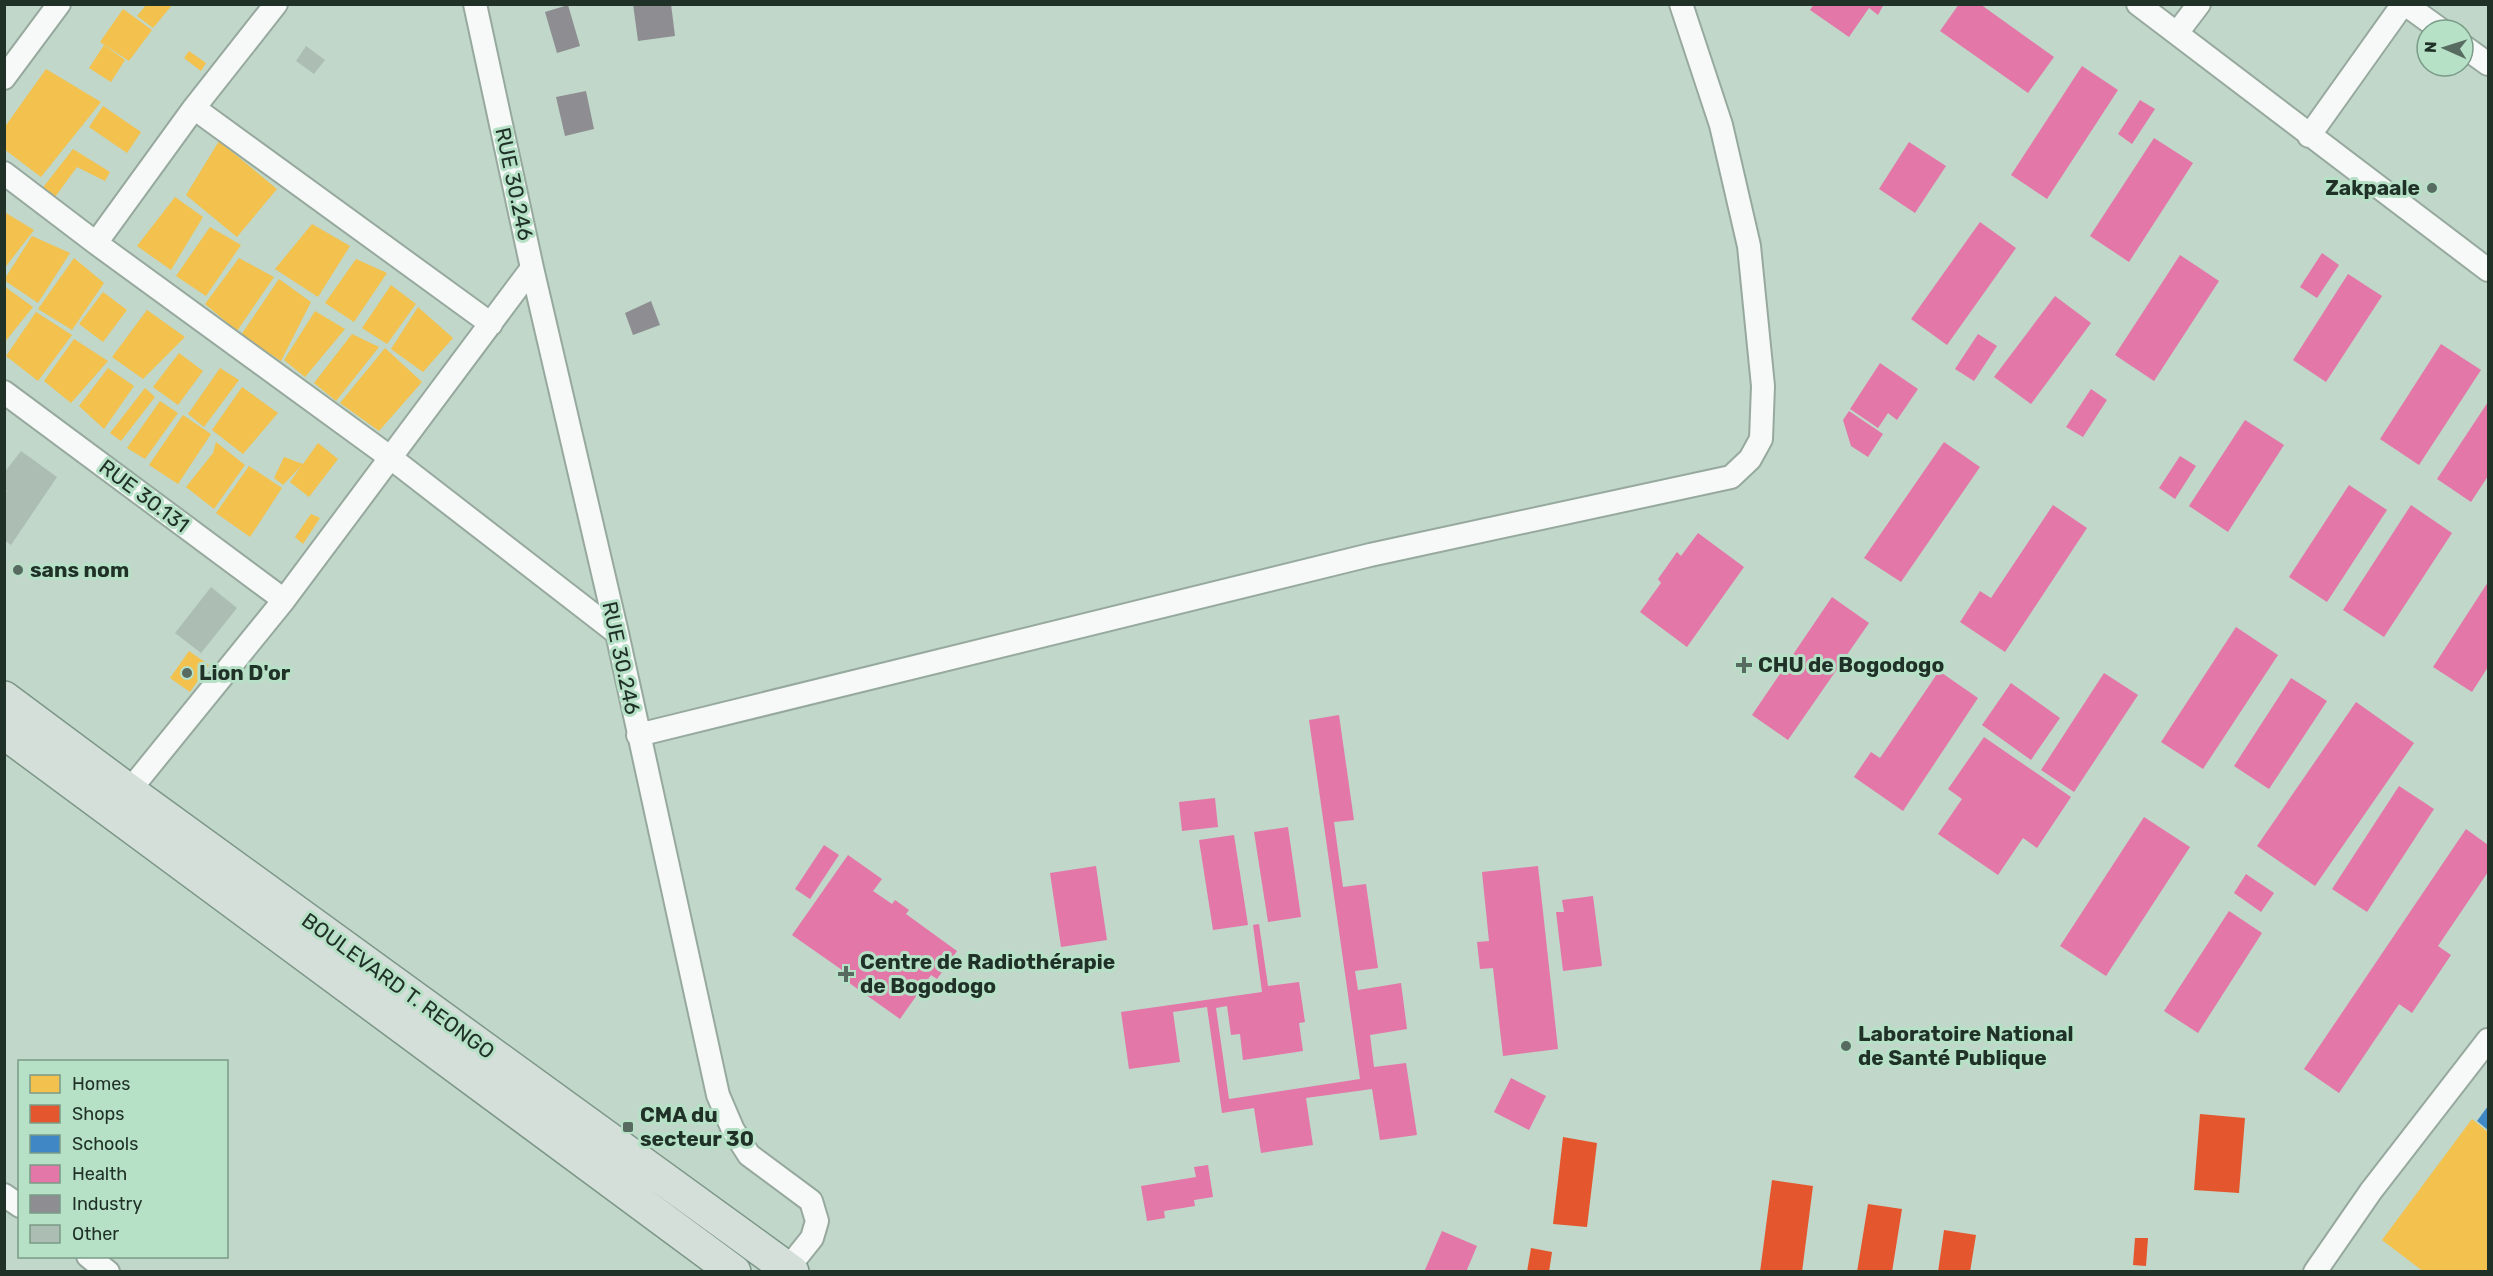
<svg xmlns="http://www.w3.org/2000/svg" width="2493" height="1276" font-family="Rubik,sans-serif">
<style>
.homes{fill:#f2c14e}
.shops{fill:#e4572e}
.schools{fill:#3f88c5}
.health{fill:#e377a8}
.industry{fill:#8d8d92}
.building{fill:#acbeb3}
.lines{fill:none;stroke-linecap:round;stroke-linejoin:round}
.minor-casing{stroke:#97a99e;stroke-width:26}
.primary-casing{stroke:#7c9688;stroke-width:36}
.minor{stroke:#f6f9f7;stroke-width:22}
.primary{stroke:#d3dfd8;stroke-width:33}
.poi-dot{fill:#586b60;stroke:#b6e1c7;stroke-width:2}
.labels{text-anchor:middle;stroke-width:6;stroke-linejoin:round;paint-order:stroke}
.street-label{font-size:21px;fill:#203127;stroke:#b6e1c7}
.poi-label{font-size:21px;font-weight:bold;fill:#203127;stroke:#b6e1c7;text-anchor:start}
</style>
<rect width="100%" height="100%" fill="#c0d7c9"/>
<path class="homes" d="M147,4H173L153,28L137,16Z
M123,9L152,30L129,61L100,42Z
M104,45L125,60L111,82L89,68Z
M189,51L206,63L201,71L184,58Z
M46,69L101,102L41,177L4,149V128Z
M103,106L141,132L127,153L89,127Z
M219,141L277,189L237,237L186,195Z
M73,149L110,172L105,181L77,167L55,197L41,190Z
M175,197L203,217L171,270L137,246Z
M6,213L34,230L4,269V215Z
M312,224L350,246L318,297L275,269Z
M210,227L241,245L206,296L176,276Z
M32,236L70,253L38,303L4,280Z
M74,258L104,283L72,330L38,309Z
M239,258L274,277L237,331L205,304Z
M356,259L387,273L354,322L325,303Z
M279,279L311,302L281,361L241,335Z
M391,285L416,304L387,344L362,328Z
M4,286L33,307L4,343Z
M103,292L127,310L103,342L79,324Z
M418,307L453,338L423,372L391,349Z
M147,310L185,337L143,379L112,357Z
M315,311L345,329L305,377L284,360Z
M36,312L72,335L38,381L6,356Z
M352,334L379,347L336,401L314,383Z
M74,339L108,361L71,403L44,381Z
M385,348L422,382L379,431L340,403Z
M179,353L203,371L178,405L153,387Z
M108,368L134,386L104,429L79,406Z
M220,368L239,380L204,427L188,414Z
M242,387L278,413L243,454L212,430Z
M145,388L155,397L121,441L110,433Z
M160,401L178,413L145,459L127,448Z
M183,415L211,434L178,484L149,465Z
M216,442L245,465L214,509L186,487L213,453Z
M318,443L338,459L309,497L290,482L301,466L283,485L274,478L284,457L303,464Z
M249,466L282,488L250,537L216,513Z
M311,514L320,518L303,544L295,537Z
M189,651L209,665L190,692L170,678Z
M2472,1119L2488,1132V1272H2424L2382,1240Z"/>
<path class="shops" d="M2200,1114L2245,1118L2239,1193L2194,1190Z
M1563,1137L1597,1143L1587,1227L1553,1224Z
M1772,1180L1813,1186L1802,1272H1760Z
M1868,1204L1902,1209L1892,1272H1857Z
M1944,1230L1976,1235L1970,1272H1938Z
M2135,1238H2148L2146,1266L2133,1265Z
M1531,1248L1552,1252L1549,1272H1527Z"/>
<path class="schools" d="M2488,1106V1130L2477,1121Z"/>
<path class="health" d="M1814,4H1884L1878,15L1869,8L1849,37L1810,10Z
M1959,4H1980L2054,57L2028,93L1940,31Z
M2082,66L2118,90L2047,199L2011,175Z
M2140,100L2155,109L2132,144L2118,134Z
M2154,138L2193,163L2129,262L2090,236Z
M1909,142L1946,166L1915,213L1879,189Z
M1980,222L2016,248L1947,345L1911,319Z
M2322,253L2339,265L2317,298L2300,287Z
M2180,255L2219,281L2154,381L2115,355Z
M2348,274L2382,296L2326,382L2293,360Z
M2055,296L2091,323L2031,404L1994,377Z
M1978,334L1997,346L1974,381L1955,369Z
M2441,344L2481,370L2419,465L2380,439Z
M1880,363L1918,389L1897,420L1888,413L1878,428L1850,409Z
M2091,389L2107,400L2083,437L2066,427Z
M2488,402V476L2471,502L2437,479Z
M1849,411L1883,434L1868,457L1851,446L1843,420Z
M2245,420L2284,445L2228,532L2189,506Z
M1944,442L1980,467L1901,582L1864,558Z
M2180,456L2196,466L2175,499L2159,488Z
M2349,485L2387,510L2327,602L2289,577Z
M2053,505L2087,528L2005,652L1960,622L1980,591L1991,598Z
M2411,505L2452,533L2384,637L2343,610Z
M1698,533L1744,567L1687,647L1640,612L1661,583L1658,579L1677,552L1681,556Z
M2488,582V667L2472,692L2433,667Z
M1832,597L1869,623L1788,740L1752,715Z
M2236,627L2278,655L2203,769L2161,742Z
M1939,671L1978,698L1903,811L1854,777L1871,752L1880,758Z
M2104,673L2138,695L2074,792L2041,770Z
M2291,678L2327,701L2269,789L2234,766Z
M2011,683L2060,718L2031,760L1982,725Z
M2356,702L2414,743L2315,886L2257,846Z
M1339,715L1354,820L1334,822L1343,887L1366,884L1378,968L1355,971L1358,990L1401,983L1407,1029L1370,1035L1374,1067L1406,1063L1417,1135L1380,1140L1372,1089L1306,1098L1313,1145L1261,1153L1254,1108L1222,1113L1207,1007L1173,1012L1180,1062L1129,1069L1121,1012L1262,992L1253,925L1259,924L1268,986L1299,982L1305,1022L1299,1023L1303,1051L1243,1060L1240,1034L1231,1035L1227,1006L1216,1008L1229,1099L1360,1079L1309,720Z
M1984,737L2071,797L2037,848L2023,838L1998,875L1938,834L1962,799L1948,789Z
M2399,786L2434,809L2367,912L2332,889Z
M1215,798L1218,827L1182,831L1179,802Z
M2144,817L2190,847L2106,976L2060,946Z
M1288,827L1301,917L1268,922L1254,832Z
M2466,829L2488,845V872L2438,946L2451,955L2412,1013L2399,1004L2339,1093L2304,1069Z
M1234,835L1248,925L1213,930L1199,840Z
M824,845L839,855L810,899L795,889Z
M848,855L882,879L873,891L892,904L895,900L909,910L906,914L957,951L937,979L931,975L900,1019L838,975L842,970L792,935Z
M1096,866L1107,940L1061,947L1050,873Z
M1538,866L1558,1049L1503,1056L1493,968L1480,969L1477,942L1489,941L1482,872Z
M2246,874L2274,893L2261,912L2234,893Z
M1593,896L1602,966L1563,971L1556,912H1564L1562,900Z
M2229,911L2262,933L2198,1033L2164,1011Z
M1511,1078L1546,1096L1529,1130L1494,1112Z
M1208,1165L1213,1197L1194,1200L1195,1206L1164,1211L1165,1218L1147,1221L1141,1186L1196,1177L1194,1167Z
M1442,1231L1477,1246L1466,1272H1424Z"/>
<path class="industry" d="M633,4H671L675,36L638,41Z
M568,5L580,46L557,53L545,12Z
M586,91L594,129L565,136L556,97Z
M651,301L660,325L633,335L625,313Z"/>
<path class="building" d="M306,46L325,60L314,74L296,61Z
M21,451L57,477L11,545L4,540V496L7,491L4,489V473Z
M211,587L237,608L201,653L175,633Z"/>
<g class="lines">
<g class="minor-casing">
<path id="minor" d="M475,4L532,268L617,633L718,1095L733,1130L749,1155L811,1201L817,1221L812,1238L788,1268
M2138,4L2488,270
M2405,4L2441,30
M2177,33L2199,4
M2463,46L2488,64
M4,78L59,4
M194,108L491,324
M2309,136L2403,4
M4,173L96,243L391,458L617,633
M96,243L194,108L276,4
M4,392L284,600
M638,735L1370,555L1731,477L1750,459L1761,439L1763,386L1749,246L1721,125L1681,4
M129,791L284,600L532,268
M4,1195L20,1206
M88,1256L108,1272
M2315,1272L2371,1191L2488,1040"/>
</g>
<g class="primary-casing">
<path id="primary" d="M4,698L129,791L792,1272
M4,732L734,1272"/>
</g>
<use href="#minor" class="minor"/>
<use href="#primary" class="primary"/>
</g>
<g class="poi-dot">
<circle cx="2432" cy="188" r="6"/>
<circle cx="18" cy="570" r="6"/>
<path d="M1741 656h6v6h6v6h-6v6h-6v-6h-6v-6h6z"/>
<circle cx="187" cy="673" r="6"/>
<path d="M843 965h6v6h6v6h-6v6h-6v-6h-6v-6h6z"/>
<circle cx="1846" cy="1046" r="6"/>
<rect x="622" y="1121" width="12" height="12" rx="3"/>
</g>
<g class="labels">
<g class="street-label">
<text transform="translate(514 184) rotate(78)" y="7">RUE 30.246</text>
<text transform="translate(144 496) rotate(37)" y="7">RUE 30.131</text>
<text transform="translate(621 658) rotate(78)" y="7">RUE 30.246</text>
<text transform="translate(398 986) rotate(36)" y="7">BOULEVARD T. REONGO</text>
</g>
<g class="poi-label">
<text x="2420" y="195" text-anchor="end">Zakpaale</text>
<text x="30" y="577">sans nom</text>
<text x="1758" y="672">CHU de Bogodogo</text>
<text x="199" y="680">Lion D'or</text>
<text x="860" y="969">Centre de Radiothérapie<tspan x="860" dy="24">de Bogodogo</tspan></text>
<text x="1858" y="1041">Laboratoire National<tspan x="1858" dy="24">de Santé Publique</tspan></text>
<text x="640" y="1122">CMA du<tspan x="640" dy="24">secteur 30</tspan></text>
</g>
</g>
<rect width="2493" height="1276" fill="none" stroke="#203127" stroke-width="12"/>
<rect x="18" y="1060" width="210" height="198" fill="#b6e1c7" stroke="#7a9b87" stroke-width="1.5"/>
<rect x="30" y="1075" width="30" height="18" fill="#f2c14e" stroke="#7a9b87" stroke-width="1.5"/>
<text x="72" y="1090" font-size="18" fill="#203127">Homes</text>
<rect x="30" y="1105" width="30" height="18" fill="#e4572e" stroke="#7a9b87" stroke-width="1.5"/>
<text x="72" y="1120" font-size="18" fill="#203127">Shops</text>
<rect x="30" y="1135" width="30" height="18" fill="#3f88c5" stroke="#7a9b87" stroke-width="1.5"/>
<text x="72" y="1150" font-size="18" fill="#203127">Schools</text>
<rect x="30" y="1165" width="30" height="18" fill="#e377a8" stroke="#7a9b87" stroke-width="1.5"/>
<text x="72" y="1180" font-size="18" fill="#203127">Health</text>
<rect x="30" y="1195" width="30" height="18" fill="#8d8d92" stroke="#7a9b87" stroke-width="1.5"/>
<text x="72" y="1210" font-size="18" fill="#203127">Industry</text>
<rect x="30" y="1225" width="30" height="18" fill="#acbeb3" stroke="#7a9b87" stroke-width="1.5"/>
<text x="72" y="1240" font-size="18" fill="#203127">Other</text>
<g transform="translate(2445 48) rotate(273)"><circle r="28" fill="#b6e1c7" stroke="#7a9b87" stroke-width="1.5"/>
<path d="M0-4.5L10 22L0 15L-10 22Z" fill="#586b60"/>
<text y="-9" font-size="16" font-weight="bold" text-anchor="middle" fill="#203127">N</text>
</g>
</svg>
